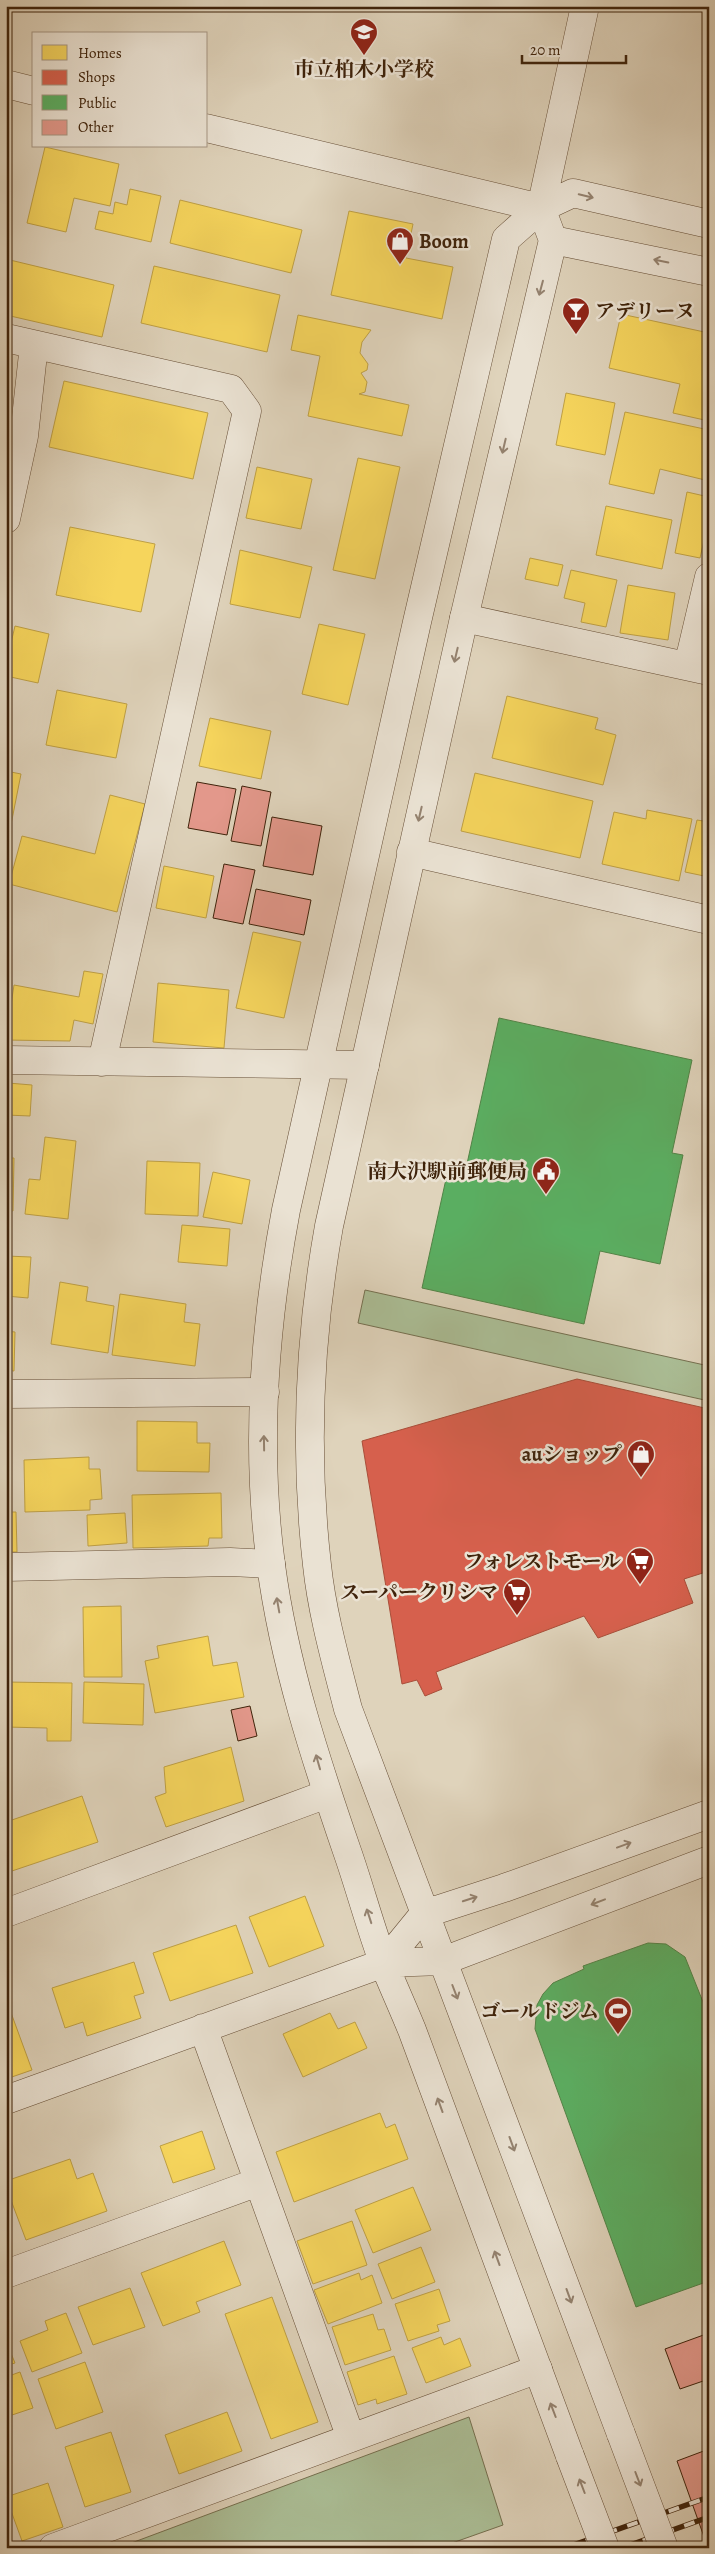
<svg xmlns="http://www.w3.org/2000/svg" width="715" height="2554" font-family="Alegreya,'Noto Serif JP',serif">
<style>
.green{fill:#abbe96;stroke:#757050}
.homes{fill:#f6d55c;stroke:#bfa044}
.shops{fill:#d6604d;stroke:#a94e39}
.public{fill:#5aae61;stroke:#528447}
.building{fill:#e3988b;stroke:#3f230b}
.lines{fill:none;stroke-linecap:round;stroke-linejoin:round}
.minor-casing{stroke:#674f37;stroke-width:29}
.tertiary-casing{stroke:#674f37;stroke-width:29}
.minor{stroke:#eae2d3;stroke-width:28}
.tertiary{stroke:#eae2d3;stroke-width:28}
.rail-casing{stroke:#3f230b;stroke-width:5.5}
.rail{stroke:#eae2d3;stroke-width:4;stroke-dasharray:11;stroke-linecap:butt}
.tertiary-bridge-casing{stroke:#674f37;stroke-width:29;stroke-linecap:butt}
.tertiary-bridge{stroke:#eae2d3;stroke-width:28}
.oneway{stroke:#94826f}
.labels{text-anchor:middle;stroke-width:5;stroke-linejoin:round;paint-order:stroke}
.poi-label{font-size:20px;font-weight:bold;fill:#3f230b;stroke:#eae2d3;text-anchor:end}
</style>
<rect width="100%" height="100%" fill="#dfd3bb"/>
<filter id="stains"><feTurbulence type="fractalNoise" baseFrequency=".004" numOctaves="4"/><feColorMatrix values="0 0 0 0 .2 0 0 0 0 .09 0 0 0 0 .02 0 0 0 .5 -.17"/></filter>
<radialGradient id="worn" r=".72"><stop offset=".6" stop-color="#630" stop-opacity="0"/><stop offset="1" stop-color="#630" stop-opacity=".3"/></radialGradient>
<path class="green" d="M365,1290L709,1366V1401L358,1323Z
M469,2417L503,2525L438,2548H118Z"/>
<path class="homes" d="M45,147L119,164L110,206L74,198L66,232L27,223Z
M130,189L161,196L151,242L95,229L99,211L113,214L115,202L127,205Z
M180,200L302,230L291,273L170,243Z
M349,211L413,224L406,258L453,267L442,319L331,295Z
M10,260L114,285L102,337L6,315V275Z
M154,266L280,295L267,352L141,323Z
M621,314L709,333V421L673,413L680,384L609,368Z
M298,315L371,330L362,342L360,353L368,364L367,370L361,373L367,382L365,392L359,394L409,405L402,436L308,416L320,356L291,350Z
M64,381L208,413L193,479L49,447Z
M566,393L615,403L605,455L556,445Z
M625,412L709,430V481L660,469L654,494L609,484Z
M358,458L400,467L375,579L333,570Z
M257,467L312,479L301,529L246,518Z
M687,492L709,497V518L700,558L675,553Z
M606,506L672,520L662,569L596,555Z
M70,527L155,544L141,612L56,595Z
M240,550L312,567L300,618L230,604Z
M530,558L563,565L558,586L525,579Z
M571,570L617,580L606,627L581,622L585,603L564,598Z
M628,585L675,593L668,640L620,633Z
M319,624L365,634L348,705L302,694Z
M15,626L49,634L38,683L6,676V664Z
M57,690L127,704L116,758L46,745Z
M507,696L598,718L595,729L616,735L603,785L492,758Z
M210,718L271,731L261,779L199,766Z
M6,771L21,774L6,850Z
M475,773L593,801L580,858L461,831Z
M110,795L145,804L117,912L9,884L22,836L95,854Z
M647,810L692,819L679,881L602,864L614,812L646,819Z
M697,820L709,822V877L685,872Z
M164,866L214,876L206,918L156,908Z
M253,932L301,942L284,1018L236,1008Z
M84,971L103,974L93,1024L74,1020L70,1041L6,1040L8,1027H6V1004L11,1005L14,985L79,997Z
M158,983L229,990L224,1048L153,1042Z
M8,1083L32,1085L30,1116L6,1115Z
M45,1137L76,1141L68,1219L25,1214L29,1179L40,1180Z
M6,1158H14L13,1211H6Z
M147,1161L200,1163L198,1216L145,1214Z
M213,1172L250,1180L242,1224L203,1217Z
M182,1225L230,1229L227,1266L178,1262Z
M6,1256L31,1257L28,1298L6,1296Z
M60,1282L88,1287L86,1301L114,1306L108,1353L51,1344Z
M120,1294L186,1304L184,1322L200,1324L195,1366L112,1355Z
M6,1331L15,1332L14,1371L6,1370Z
M137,1421L197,1422V1443H210L209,1472L137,1471Z
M89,1457V1469H100L102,1499L90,1500V1510L25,1512L24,1460Z
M6,1458H9L10,1512H16L17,1552H6Z
M221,1493L222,1538H209L208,1546L133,1548L132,1495Z
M125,1513L127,1543L88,1546L87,1515Z
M121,1606L122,1677H84L83,1607Z
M208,1636L213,1666L237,1662L244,1697L155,1713L145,1661L159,1658L157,1646Z
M6,1682L72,1683L71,1741H47V1728L6,1727Z
M84,1682L144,1684L143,1725L83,1723Z
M231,1747L244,1801L166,1827L155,1797L166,1793L164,1767Z
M82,1796L98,1842L6,1873V1822Z
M305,1896L324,1946L269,1967L249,1917Z
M236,1925L253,1973L170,2001L153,1953Z
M134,1962L144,1993L134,1996L141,2018L87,2036L83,2022L65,2028L52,1988Z
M6,1999L32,2070L6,2079Z
M330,2013L338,2029L355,2022L367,2048L303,2077L283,2034Z
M380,2113L386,2128L395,2124L408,2159L294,2202L276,2152Z
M202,2131L215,2169L173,2183L160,2146Z
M70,2159L77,2179L93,2173L107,2211L26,2240L6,2187V2181Z
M413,2187L431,2230L373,2253L355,2210Z
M352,2221L367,2265L313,2284L297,2241Z
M224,2241L241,2285L196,2302L200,2312L163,2326L141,2273Z
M421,2247L435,2282L392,2299L378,2264Z
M359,2273L361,2280L372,2275L382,2303L328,2324L314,2290Z
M130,2288L145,2327L93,2345L78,2307Z
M439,2289L450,2321L437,2325L439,2331L408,2341L395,2304Z
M272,2297L318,2422L271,2439L225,2314Z
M66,2313L82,2353L32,2372L20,2341L48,2330L45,2321Z
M373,2314L378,2330L384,2329L391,2350L345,2365L332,2327Z
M441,2337L444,2345L460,2338L471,2366L426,2383L412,2348Z
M6,2341L15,2363L6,2366Z
M394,2356L407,2394L377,2404L376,2399L358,2405L347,2372Z
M85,2362L103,2412L56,2429L38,2379Z
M20,2372L33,2408L6,2417V2377Z
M227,2412L242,2451L179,2474L165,2435Z
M111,2432L131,2492L85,2507L65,2447Z
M48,2483L63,2527L22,2541L6,2497Z"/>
<path class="shops" d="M577,1379L709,1409V1571L684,1579L693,1603L598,1638L584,1616L436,1672L442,1689L425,1696L417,1680L402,1684L362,1441Z"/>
<path class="public" d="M499,1018L692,1060L672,1153L683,1155L660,1264L600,1251L584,1324L422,1288L446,1179L463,1182Z
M648,1943L666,1944L685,1957L709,2017V2281L636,2307L535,2029L537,2005L543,1994L553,1983L584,1969L583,1966Z"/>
<path class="building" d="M197,782L236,789L227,835L188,828Z
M242,786L271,792L261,846L231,841Z
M272,817L322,826L313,875L263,866Z
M224,864L255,870L243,924L213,918Z
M256,889L311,900L304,935L249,924Z
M250,1706L257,1736L238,1741L231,1710Z
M709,2333V2379L680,2389L665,2349Z
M709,2449V2548H708L677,2461Z"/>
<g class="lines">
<g class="minor-casing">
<path id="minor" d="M6,338L231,389L247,411L102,1062
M6,519L24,436L34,345
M464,618L709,671
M688,666L709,577
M411,852L709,920
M6,1060L365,1065
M6,1394L265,1392
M6,1567L230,1562L271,1564
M6,1913L327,1794
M203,2028L351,2438
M6,2100L384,1963
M6,2274L258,2182
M53,2548L538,2369"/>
</g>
<g class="tertiary-casing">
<path id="tertiary" d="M585,6L541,208L553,240L464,618L329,1226C309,1338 304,1451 317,1565C322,1613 336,1662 348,1709L621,2434
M6,84L34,91
M206,128L541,208
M553,240L709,272
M384,1963L424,1914L504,1888L709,1814
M384,1963L443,1961L709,1860
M570,2456L412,2030C403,2008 393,1986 384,1964C370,1927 360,1888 347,1851C315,1758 284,1663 271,1565C255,1446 264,1327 286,1210L417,622L506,239L541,208L573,193L709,224"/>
</g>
<use href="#minor" class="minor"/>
<use href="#tertiary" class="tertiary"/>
<g class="rail-casing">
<path id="rail" d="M565,2548L709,2497
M622,2548L709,2517"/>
</g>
<use href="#rail" class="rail"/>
<g class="tertiary-bridge-casing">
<path id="tertiary-bridge" d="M621,2434L664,2548
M570,2456L605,2548"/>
</g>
<use href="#tertiary-bridge" class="tertiary-bridge"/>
</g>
<defs><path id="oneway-shaft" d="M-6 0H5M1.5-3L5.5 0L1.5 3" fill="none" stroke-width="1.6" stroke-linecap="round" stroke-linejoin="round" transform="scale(1.25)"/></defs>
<g class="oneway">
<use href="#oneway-shaft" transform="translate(586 196) rotate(14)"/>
<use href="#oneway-shaft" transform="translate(661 261) rotate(-168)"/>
<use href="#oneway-shaft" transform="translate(541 288) rotate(105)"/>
<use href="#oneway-shaft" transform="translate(504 446) rotate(103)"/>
<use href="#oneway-shaft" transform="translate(456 655) rotate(103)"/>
<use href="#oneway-shaft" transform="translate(420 814) rotate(103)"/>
<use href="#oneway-shaft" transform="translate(264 1443) rotate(-91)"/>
<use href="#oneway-shaft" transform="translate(278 1605) rotate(-100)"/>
<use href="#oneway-shaft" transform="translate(318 1762) rotate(-106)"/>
<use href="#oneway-shaft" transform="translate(624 1845) rotate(-20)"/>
<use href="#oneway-shaft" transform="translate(470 1899) rotate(-18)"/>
<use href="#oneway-shaft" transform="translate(598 1902) rotate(159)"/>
<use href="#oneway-shaft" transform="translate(369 1916) rotate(-108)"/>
<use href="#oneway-shaft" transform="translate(455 1992) rotate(69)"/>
<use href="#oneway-shaft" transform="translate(440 2105) rotate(-110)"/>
<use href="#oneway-shaft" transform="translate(512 2144) rotate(70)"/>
<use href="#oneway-shaft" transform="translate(497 2258) rotate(-110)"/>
<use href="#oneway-shaft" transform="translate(569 2296) rotate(70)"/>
<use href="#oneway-shaft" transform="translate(553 2410) rotate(-111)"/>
<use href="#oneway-shaft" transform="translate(638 2479) rotate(69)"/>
<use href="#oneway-shaft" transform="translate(582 2486) rotate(-111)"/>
</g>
<defs>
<g id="school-pin" transform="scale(1.4375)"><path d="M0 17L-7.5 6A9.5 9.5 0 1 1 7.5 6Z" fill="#8f2418" stroke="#eae2d3"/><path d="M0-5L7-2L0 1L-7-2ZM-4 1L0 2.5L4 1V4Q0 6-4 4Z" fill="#fff"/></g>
<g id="shop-pin" transform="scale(1.4375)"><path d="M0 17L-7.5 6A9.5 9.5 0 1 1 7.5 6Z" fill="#8f2418" stroke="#eae2d3"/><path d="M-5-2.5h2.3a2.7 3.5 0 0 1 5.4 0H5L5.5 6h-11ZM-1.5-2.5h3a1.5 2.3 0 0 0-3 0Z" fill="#fff"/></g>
<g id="bar-pin" transform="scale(1.4375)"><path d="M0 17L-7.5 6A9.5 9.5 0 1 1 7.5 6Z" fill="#8f2418" stroke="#eae2d3"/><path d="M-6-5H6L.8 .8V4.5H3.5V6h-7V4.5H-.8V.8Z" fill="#fff"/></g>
<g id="civic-pin" transform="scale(1.4375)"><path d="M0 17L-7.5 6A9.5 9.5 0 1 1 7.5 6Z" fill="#8f2418" stroke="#eae2d3"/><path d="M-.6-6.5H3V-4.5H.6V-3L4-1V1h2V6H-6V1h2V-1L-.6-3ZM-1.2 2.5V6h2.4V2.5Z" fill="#fff"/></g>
<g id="supermarket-pin" transform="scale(1.4375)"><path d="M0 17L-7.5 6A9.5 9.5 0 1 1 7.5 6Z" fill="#8f2418" stroke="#eae2d3"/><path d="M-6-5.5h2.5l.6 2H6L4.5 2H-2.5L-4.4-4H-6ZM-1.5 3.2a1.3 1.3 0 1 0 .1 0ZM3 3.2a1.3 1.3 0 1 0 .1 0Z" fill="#fff"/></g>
<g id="stadium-pin" transform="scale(1.4375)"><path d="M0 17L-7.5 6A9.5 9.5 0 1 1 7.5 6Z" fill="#8f2418" stroke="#eae2d3"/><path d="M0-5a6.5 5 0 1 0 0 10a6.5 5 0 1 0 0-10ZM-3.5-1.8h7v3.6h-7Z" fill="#fff"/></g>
</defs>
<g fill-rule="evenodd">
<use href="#school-pin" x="364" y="32"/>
<use href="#shop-pin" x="400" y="241"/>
<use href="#bar-pin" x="576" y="311"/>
<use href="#civic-pin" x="546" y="1171"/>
<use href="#shop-pin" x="641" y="1454"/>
<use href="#supermarket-pin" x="640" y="1561"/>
<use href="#supermarket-pin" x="517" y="1592"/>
<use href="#stadium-pin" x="618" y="2011"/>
</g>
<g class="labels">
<g class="poi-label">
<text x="364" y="76" text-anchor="middle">市立柏木小学校</text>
<text x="419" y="248" text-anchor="start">Boom</text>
<text x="595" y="318" text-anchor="start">アデリーヌ</text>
<text x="527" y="1178">南大沢駅前郵便局</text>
<text x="622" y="1461">auショップ</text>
<text x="621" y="1568">フォレストモール</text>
<text x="498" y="1599">スーパークリシマ</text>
<text x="599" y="2018">ゴールドジム</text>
</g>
</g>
<rect width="715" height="2554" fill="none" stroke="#dfd3bb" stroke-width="25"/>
<rect x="8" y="8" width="700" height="2539" fill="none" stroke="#3f230b" stroke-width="2.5"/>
<rect x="12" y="12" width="690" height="2529" fill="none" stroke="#3f230b"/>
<rect x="32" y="32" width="175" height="115" fill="#eae2d3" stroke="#a69683"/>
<rect x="42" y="45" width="25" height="15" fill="#f6d55c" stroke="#a69683"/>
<text x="78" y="58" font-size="15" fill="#3f230b">Homes</text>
<rect x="42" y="70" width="25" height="15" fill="#d6604d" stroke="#a69683"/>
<text x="78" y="82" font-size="15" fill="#3f230b">Shops</text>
<rect x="42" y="95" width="25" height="15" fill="#5aae61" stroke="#a69683"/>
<text x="78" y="108" font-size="15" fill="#3f230b">Public</text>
<rect x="42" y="120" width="25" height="15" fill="#e3988b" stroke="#a69683"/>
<text x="78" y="132" font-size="15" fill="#3f230b">Other</text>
<path d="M522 55v8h104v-8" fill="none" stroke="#3f230b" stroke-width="2.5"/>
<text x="530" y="55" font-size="15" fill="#3f230b" stroke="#eae2d3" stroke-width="4" paint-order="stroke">20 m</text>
<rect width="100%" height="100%" filter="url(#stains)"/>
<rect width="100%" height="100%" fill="url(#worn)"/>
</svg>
